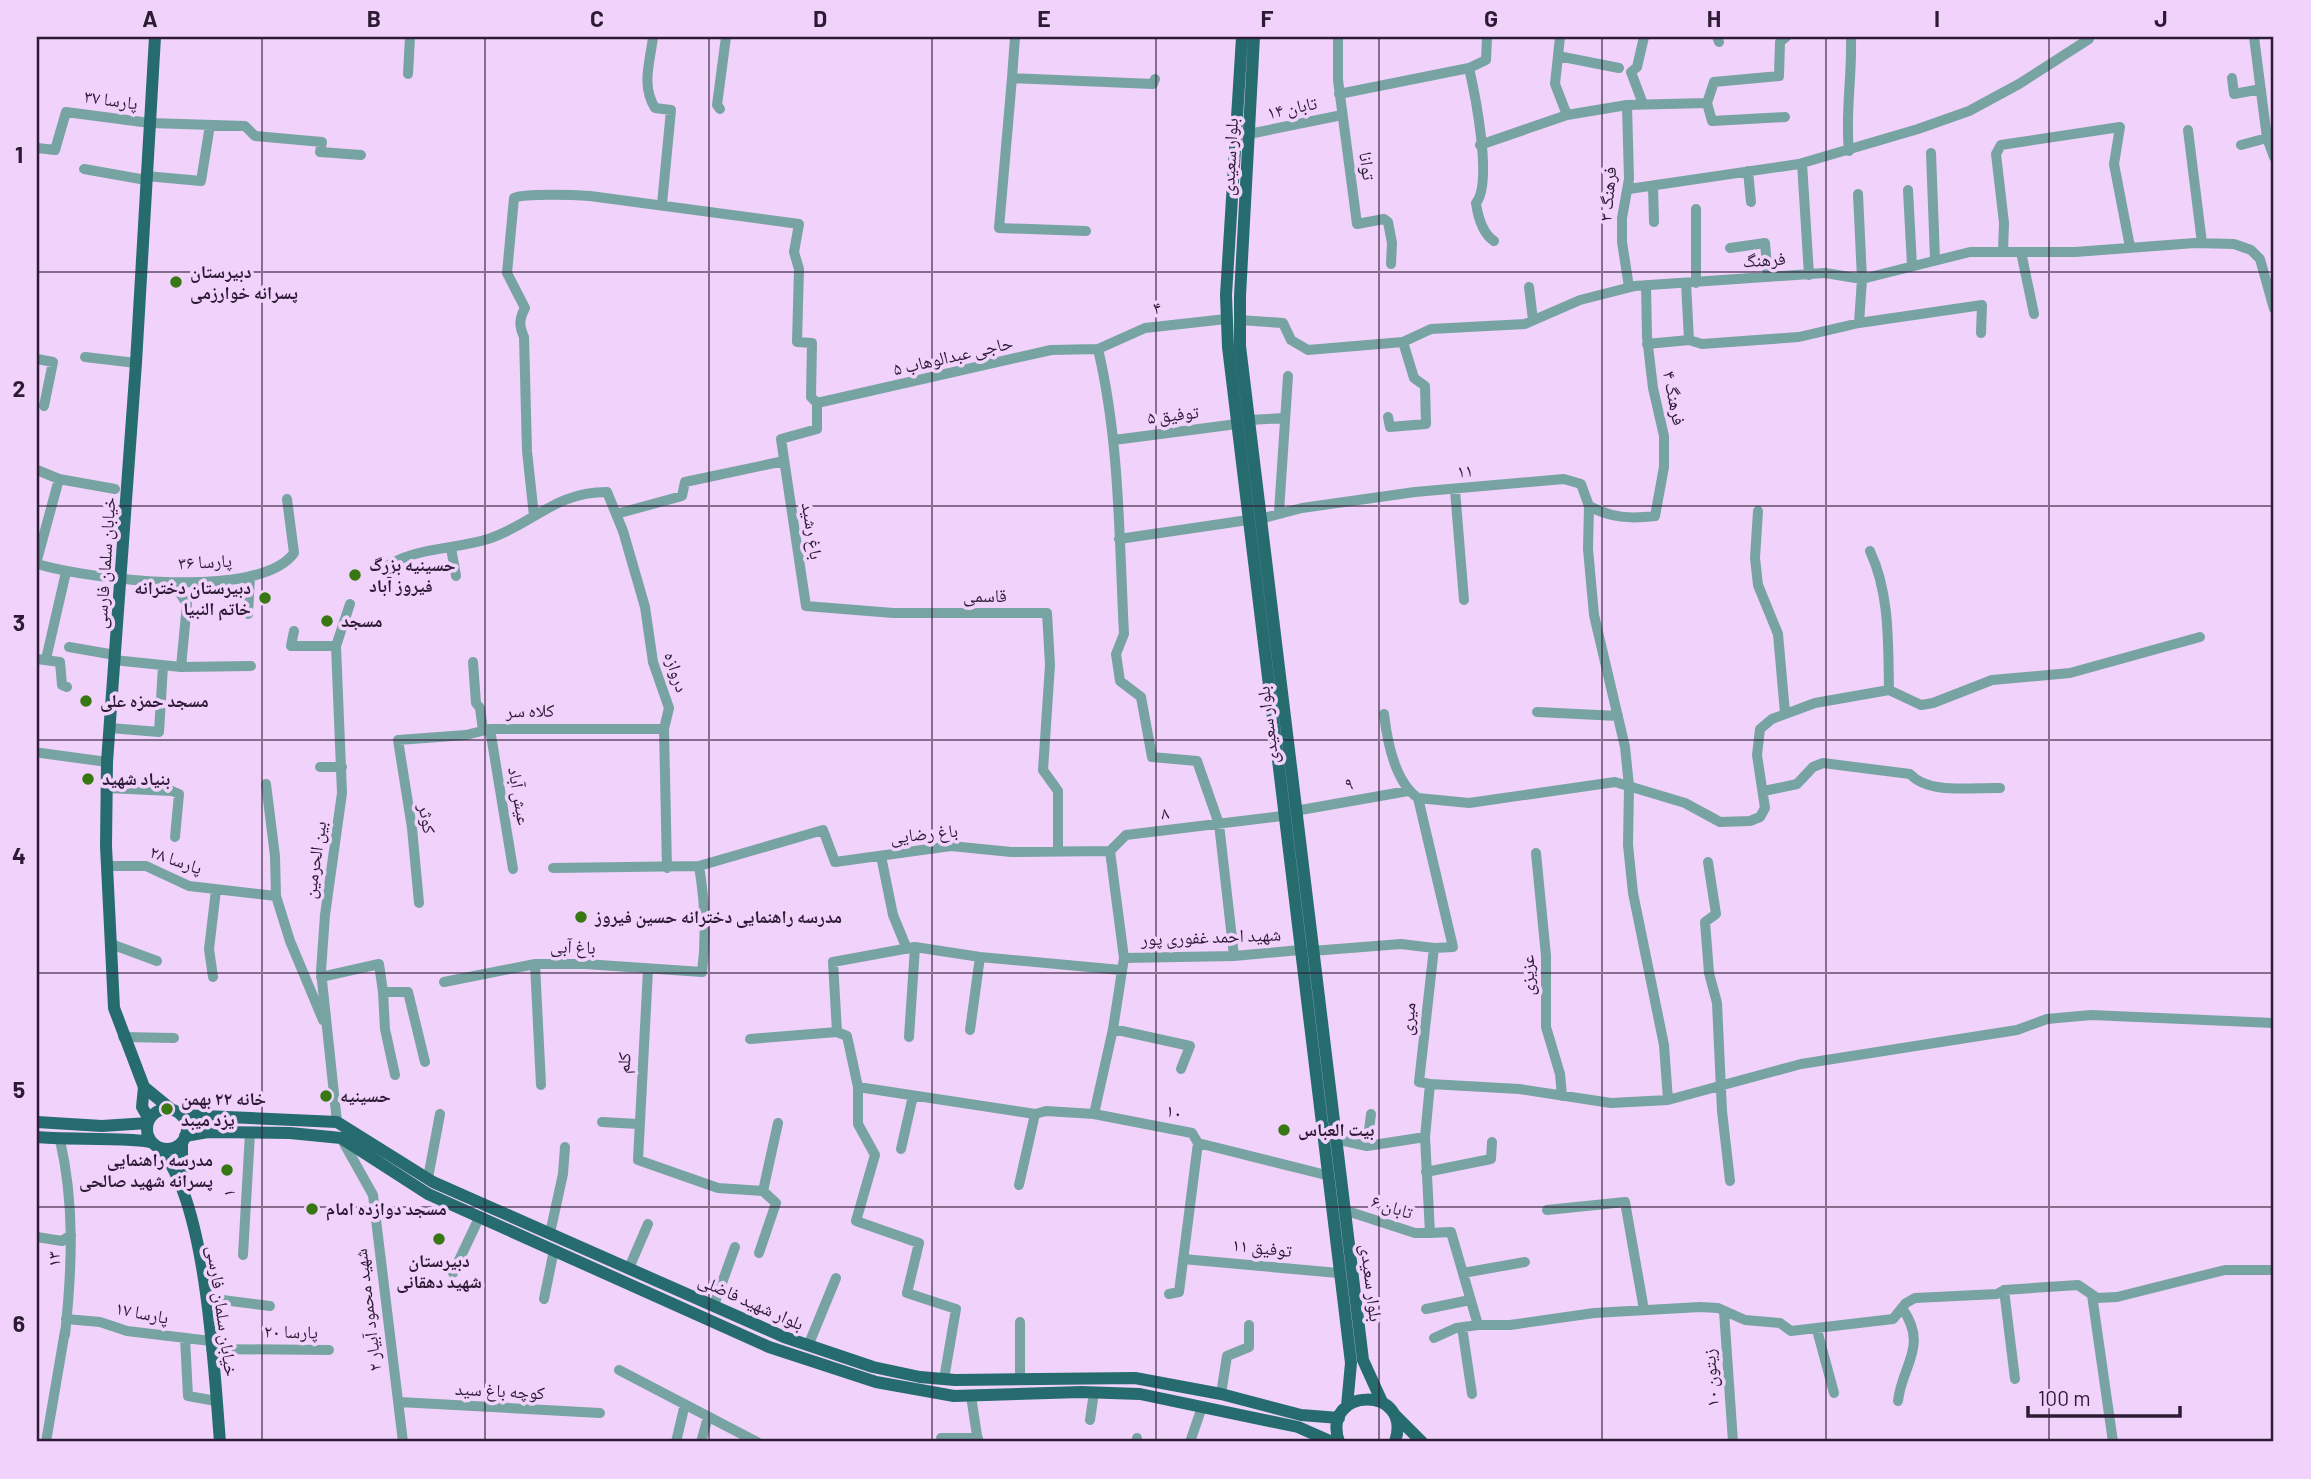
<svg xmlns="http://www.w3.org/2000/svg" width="2311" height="1479" font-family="Barlow,'Noto Naskh Arabic',sans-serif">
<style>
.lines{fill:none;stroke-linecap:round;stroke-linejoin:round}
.minor{stroke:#78a3a3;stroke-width:10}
.major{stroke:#266c6e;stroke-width:12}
.grid{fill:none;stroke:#2d1a34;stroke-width:2;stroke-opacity:0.55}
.poi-dot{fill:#377714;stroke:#f1d2fb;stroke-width:2.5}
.labels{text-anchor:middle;stroke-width:7;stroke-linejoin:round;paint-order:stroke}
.street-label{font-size:18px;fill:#2d1a34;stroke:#f1d2fb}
.poi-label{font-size:18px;font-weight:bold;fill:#2d1a34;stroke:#f1d2fb;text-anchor:start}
.neatline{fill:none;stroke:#2d1a34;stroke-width:2.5}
.grid-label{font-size:23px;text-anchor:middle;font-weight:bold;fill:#2d1a34}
</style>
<rect width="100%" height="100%" fill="#f1d2fb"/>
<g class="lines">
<path class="minor" d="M653,37C650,63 641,85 655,108L671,110L662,204
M1015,37L1012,78L1153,84L1155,79
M1338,37V80L1357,224L1384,219L1388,222L1392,243L1391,264
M1560,37L1555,84L1567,115
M1717,37L1719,42
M2254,37L2267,138L2274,157
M1558,56L1619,68
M1469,68C1475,94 1493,183 1476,203C1478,217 1482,233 1494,241
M408,74L410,37
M1012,78L999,228L1086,231
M2232,78L2234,94L2261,89
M1339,94L1469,68L1486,60L1487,37
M1707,103L1712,121L1785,117
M1643,104L1631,72L1637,67L1644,37
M1627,105L1629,179L1622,218V242L1629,287
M720,109L717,105L726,37
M2188,130L2202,243
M1249,134L1342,115
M1480,145L1567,115L1627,105L1707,103L1714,82L1779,76L1780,42L1786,37
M2241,145L2267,138
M37,148L55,150L66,112L150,123L245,126L255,136L322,142L320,152L361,155
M1849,151C1845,114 1852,78 1851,41
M1931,153L1935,259
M1802,163L1809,275
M84,169L146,180
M1748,171L1751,202
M146,176L201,181L210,125
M1653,186L1654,222
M1629,189L1799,164L1918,129L1969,111L2019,84L2089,39
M1908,190L1912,266
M1696,209V283
M1730,248L1765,243L1768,277
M2003,252L2004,223L1996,154L2001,145L2120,127L2114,164L2130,247
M2021,252L2034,314
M1686,283L1689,340
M1529,287L1533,320
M1239,320L1283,323L1291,340L1308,350L1403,342L1431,329L1525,324L1580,300L1635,286L1825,273L1862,279L1970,252H2075L2195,243L2234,244L2251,250L2260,259L2274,309
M1859,323L1982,305L1981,333
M1647,344L1689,340L1702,344L1799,337L1859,323L1862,279L1858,194
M1098,349C1120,442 1119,539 1124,634L1116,654L1120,681L1141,697L1152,757L1197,761L1219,824L1234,956
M85,357L136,363
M37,359L53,362L44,406
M817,403L1051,350L1098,349L1145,328L1226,319
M1388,417L1390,427L1426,424L1425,386L1414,378L1403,342
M1249,420L1285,418
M1114,440L1237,424
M37,470L59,479L115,489
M1455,490L1464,600
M1589,506L1588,549L1594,615L1625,747L1629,786L1628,845L1633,893L1664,1045L1668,1100
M1758,511L1755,558L1758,585L1778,634L1785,713
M1279,512L1288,376
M616,514L682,496L685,482L784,461
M534,516L527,451L524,337C519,326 519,319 525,308L507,273L514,198C524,193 577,195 590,196L799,224L794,252L799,269L797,342L812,343L811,397L817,403V429L781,439L806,606L893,613H1047L1050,665L1043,770L1058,791V849
M1260,519L1302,508L1415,492L1564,479L1581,484L1589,506C1611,518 1631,519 1655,516L1664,467V436L1653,388L1647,337L1646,285
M1119,539L1248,520
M451,548L456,576
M1870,551C1890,594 1888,643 1889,690
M37,560L59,479
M37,564C88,579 259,601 294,553L287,499
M381,570C411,547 453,550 488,539C534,524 554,492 607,492L623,531L645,607L653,662L669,708L664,729L667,868
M180,593L187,604L181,667
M248,614L250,577
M294,631L291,646H336
M69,647L115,655
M37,659L60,662L62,685L67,687
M46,659L66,572
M114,660L181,667L251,666
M473,662L476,703L480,708L483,730
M1537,712L1618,716
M1384,714C1387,740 1395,782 1418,798L1453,947L1434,948L1419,1082L1430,1084L1425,1137L1430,1233L1451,1232L1478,1325
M110,728L159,732L163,666
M490,729L513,869
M41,753L107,762
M320,767H342
M266,784L275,856L276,896L290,941L323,1020
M107,788L172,791L179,794L175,837
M1764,791L1797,784L1813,767L1823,763L1910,774C1929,795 1973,787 2000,788
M1418,798L1469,803L1615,782L1685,803L1720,822L1750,821L1760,817L1765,808L1757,755L1760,729L1772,719L1815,703L1889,690L1921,705L1933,703L1992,680L2070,673L2200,637
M1295,811L1408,791
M1110,851L1124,958L1113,1029L1190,1046L1181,1069
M1536,853L1546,956V1027L1560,1074L1562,1096
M881,856L893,915L907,949
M1708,862L1716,914L1705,922L1709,973L1717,1003L1722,1111L1730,1181
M106,866H146L189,886L276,896
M553,868L699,866L823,830L835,862L951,846L1011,852L1110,851L1126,835L1282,816
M419,903L412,828L398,740L466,735L490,729H664
M111,944L157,961
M1312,951L1401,944L1434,948
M1124,958L1234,956L1300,950
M535,964L541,1085
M648,970L638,1160L718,1188L763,1191L776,1203L759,1253
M213,977L209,949L216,890
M321,977L379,964L383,992
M444,982L535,964H585L702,972C707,935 705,902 699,866
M1113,1029L1094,1114L1192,1133L1198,1143L1326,1175
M970,1030L980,957
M123,1037L174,1038
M909,1037L915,947
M750,1039L837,1032
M395,1075L385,1029L383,992H408L425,1062
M1430,1084L1519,1089L1611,1103L1668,1100L1801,1064L2017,1030L2047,1019L2091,1015L2274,1023
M858,1087L847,1036L837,1032L833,962L915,947L980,957L1121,970
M337,1122L321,971L325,915L342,793L336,646L350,604
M602,1122L638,1124
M341,1138L373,1195L403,1442
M1335,1139L1367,1146L1425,1137
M60,1140C75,1205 72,1269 65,1335
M1367,1146L1371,1114
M901,1149L913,1096
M1426,1172L1491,1159L1492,1142
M428,1178L440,1114
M1019,1185L1035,1114
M763,1191L778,1123
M1344,1210L1415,1233H1430
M1547,1210L1625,1202L1644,1310
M550,1233L563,1174L565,1147
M37,1237L62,1241L71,1235
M243,1255L250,1133
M1183,1259L1338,1273
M629,1268L648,1224
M453,1273L480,1216
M1463,1273L1525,1262
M2004,1290L2015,1379
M1169,1294L1179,1292L1198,1143
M2092,1295L2113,1442
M207,1298L270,1306
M544,1299L554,1250
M714,1305L735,1247
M1426,1309L1470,1300
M1724,1311L1733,1442
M66,1319L100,1322L127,1331L211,1341
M1462,1327L1472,1394
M1817,1330L1834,1393
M185,1338L188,1396L216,1401
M1434,1338L1456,1328L1478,1325H1510L1594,1313L1700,1307L1718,1308L1745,1320L1780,1323L1791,1331L1893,1319L1906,1303L1915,1298L1997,1294L2004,1290L2078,1285L2097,1298L2117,1297L2225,1270H2274
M808,1346L836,1278
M211,1349L329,1350
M619,1370L757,1442
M1020,1378V1322
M944,1379L956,1309L907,1293L919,1243L856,1221L875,1155L858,1124V1087L1035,1114L1046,1111L1094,1114
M1221,1394L1227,1356L1249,1347V1325
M971,1396L978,1442
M1898,1401C1902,1365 1929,1346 1902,1308
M399,1402L600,1413
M1090,1420L1094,1392
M941,1438H978
M1137,1438V1442
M46,1442L65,1331
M676,1442L685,1404
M701,1442L708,1417
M1190,1442L1202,1407"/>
<path class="major" d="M155,37L136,363L107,762L106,846L114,1008L144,1087L172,1110
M1242,37L1226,295L1228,347L1351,1363L1347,1406
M1254,37L1240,296V346L1363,1360L1382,1402
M144,1087L142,1107L149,1119
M147 1129a20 20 0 1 1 40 0a20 20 0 1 1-40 0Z
M181,1115L337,1122L433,1182L784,1337L873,1367L920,1377L955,1380L1135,1378L1221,1394L1301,1415L1339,1418
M37,1122L102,1126L148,1123
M185,1136L208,1132L290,1133L341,1138L428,1194L769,1347L876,1382L954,1396L1081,1392L1140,1394L1298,1427L1332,1442
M37,1137C59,1140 142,1137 153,1143
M182,1142V1182
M158,1147C207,1197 214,1371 220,1442
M1395,1415L1422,1442
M1339,1442C1320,1386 1414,1385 1395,1442"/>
</g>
<path class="grid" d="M262,37V1442M485,37V1442M709,37V1442M932,37V1442M1156,37V1442M1379,37V1442M1602,37V1442M1826,37V1442M2049,37V1442M37,272H2274M37,506H2274M37,740H2274M37,973H2274M37,1207H2274"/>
<g class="poi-dot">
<circle cx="176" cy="282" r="7"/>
<circle cx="355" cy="575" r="7"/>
<circle cx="265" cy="598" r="7"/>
<circle cx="327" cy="621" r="7"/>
<circle cx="86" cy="701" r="7"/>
<circle cx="88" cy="779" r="7"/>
<circle cx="581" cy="917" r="7"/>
<circle cx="326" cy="1096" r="7"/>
<circle cx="167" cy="1109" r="7"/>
<circle cx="1284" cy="1130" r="7"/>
<circle cx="227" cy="1170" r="7"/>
<circle cx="312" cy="1209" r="7"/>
<circle cx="439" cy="1239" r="7"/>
</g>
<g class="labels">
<g class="street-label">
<text transform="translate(111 100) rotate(8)" y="6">پارسا ۳۷</text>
<text transform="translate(1292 108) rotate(-12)" y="6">تابان ۱۴</text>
<text transform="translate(1230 157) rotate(-87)" y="6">بلوار سعیدی</text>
<text transform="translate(1367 166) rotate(82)" y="6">توانا</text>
<text transform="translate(1608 194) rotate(-85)" y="6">فرهنگ ۳</text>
<text transform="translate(1764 260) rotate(-4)" y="6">فرهنگ</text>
<text transform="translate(1157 308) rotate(-7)" y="6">۴</text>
<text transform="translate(953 356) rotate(-13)" y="6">حاجی عبدالوهاب ۵</text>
<text transform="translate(1674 398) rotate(79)" y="6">فرهنگ ۴</text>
<text transform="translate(1173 415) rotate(-7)" y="6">توفیق ۵</text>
<text transform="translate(1465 471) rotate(-5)" y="6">۱۱</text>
<text transform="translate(812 531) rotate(81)" y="6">باغ رشید</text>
<text transform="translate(205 562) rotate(-3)" y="6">پارسا ۳۶</text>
<text transform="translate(105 563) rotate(-86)" y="6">خیابان سلمان فارسی</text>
<text x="985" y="602">قاسمی</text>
<text transform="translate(676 672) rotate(72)" y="6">دروازه</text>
<text transform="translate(530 711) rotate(-1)" y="6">کلاه سر</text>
<text transform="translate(1268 725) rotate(-97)" y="6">بلوار سعیدی</text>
<text transform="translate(1349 784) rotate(-10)" y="6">۹</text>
<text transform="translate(519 796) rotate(80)" y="6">عیش آباد</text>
<text transform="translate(1165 813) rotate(-7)" y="6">۸</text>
<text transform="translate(427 819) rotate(80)" y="6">کوثر</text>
<text transform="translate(924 834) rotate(-6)" y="6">باغ رضایی</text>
<text transform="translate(176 860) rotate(19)" y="6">پارسا ۲۸</text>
<text transform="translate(315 860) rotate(-82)" y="6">بین الحرمین</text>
<text transform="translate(1211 937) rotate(-2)" y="6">شهید احمد غفوری پور</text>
<text transform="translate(573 947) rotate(2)" y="6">باغ آبی</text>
<text transform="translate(1528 975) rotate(-90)" y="6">عزیزی</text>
<text transform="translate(1408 1019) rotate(-84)" y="6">میری</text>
<text transform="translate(624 1063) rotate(-86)" y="6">کلم</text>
<text transform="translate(1174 1112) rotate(11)" y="6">۱۰</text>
<text transform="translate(229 1193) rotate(-87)" y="6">۱</text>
<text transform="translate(1392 1207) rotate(18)" y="6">تابان ۶</text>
<text transform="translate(1262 1248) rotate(6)" y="6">توفیق ۱۱</text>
<text transform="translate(54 1259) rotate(-91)" y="6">۱۳</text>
<text transform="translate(1371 1283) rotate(83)" y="6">بلوار سعیدی</text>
<text transform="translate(751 1302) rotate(24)" y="6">بلوار شهید فاضلی</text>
<text transform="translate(368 1310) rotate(-97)" y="6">شهید محمود آبیار ۲</text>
<text transform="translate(222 1311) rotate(82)" y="6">خیابان سلمان فارسی</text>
<text transform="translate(142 1313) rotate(11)" y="6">پارسا ۱۷</text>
<text transform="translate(291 1332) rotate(1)" y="6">پارسا ۲۰</text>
<text transform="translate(1711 1378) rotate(-94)" y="6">زیتون ۱۰</text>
<text transform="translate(500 1391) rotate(3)" y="6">کوچه باغ سید</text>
</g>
<g class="poi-label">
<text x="190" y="278">دبیرستان<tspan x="190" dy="21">پسرانه خوارزمی</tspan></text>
<text x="369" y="571">حسینیه بزرگ<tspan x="369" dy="21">فیروز آباد</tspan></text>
<text x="251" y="594" text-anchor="end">دبیرستان دخترانه<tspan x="251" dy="21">خاتم النبیا</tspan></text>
<text x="341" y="627">مسجد</text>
<text x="100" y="707">مسجد حمزه علی</text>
<text x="102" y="785">بنیاد شهید</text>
<text x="595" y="923">مدرسه راهنمایی دخترانه حسین فیروز</text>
<text x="340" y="1102">حسینیه</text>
<text x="181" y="1105">خانه ۲۲ بهمن<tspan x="181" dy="21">یزد میبد</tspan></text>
<text x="1298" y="1136">بیت العباس</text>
<text x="213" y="1166" text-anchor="end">مدرسه راهنمایی<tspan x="213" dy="21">پسرانه شهید صالحی</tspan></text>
<text x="326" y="1215">مسجد دوازده امام</text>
<text x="439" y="1267" text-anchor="middle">دبیرستان<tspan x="439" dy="21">شهید دهقانی</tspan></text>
</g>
</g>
<rect width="2311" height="1479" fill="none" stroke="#f1d2fb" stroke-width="77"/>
<path d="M2028 1406v10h152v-10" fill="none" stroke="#2d1a34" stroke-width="3.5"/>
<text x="2038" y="1406" font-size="21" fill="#2d1a34" stroke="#f1d2fb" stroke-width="5" paint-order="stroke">100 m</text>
<rect x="38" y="38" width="2234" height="1402" class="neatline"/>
<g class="grid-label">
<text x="150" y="27">A</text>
<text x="374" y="27">B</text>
<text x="597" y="27">C</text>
<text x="820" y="27">D</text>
<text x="1044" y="27">E</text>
<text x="1267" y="27">F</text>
<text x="1491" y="27">G</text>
<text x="1714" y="27">H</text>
<text x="1937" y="27">I</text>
<text x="2161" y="27">J</text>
<text x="19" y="163">1</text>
<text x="19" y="397">2</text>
<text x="19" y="631">3</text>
<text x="19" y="864">4</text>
<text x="19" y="1098">5</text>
<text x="19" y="1332">6</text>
</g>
</svg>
